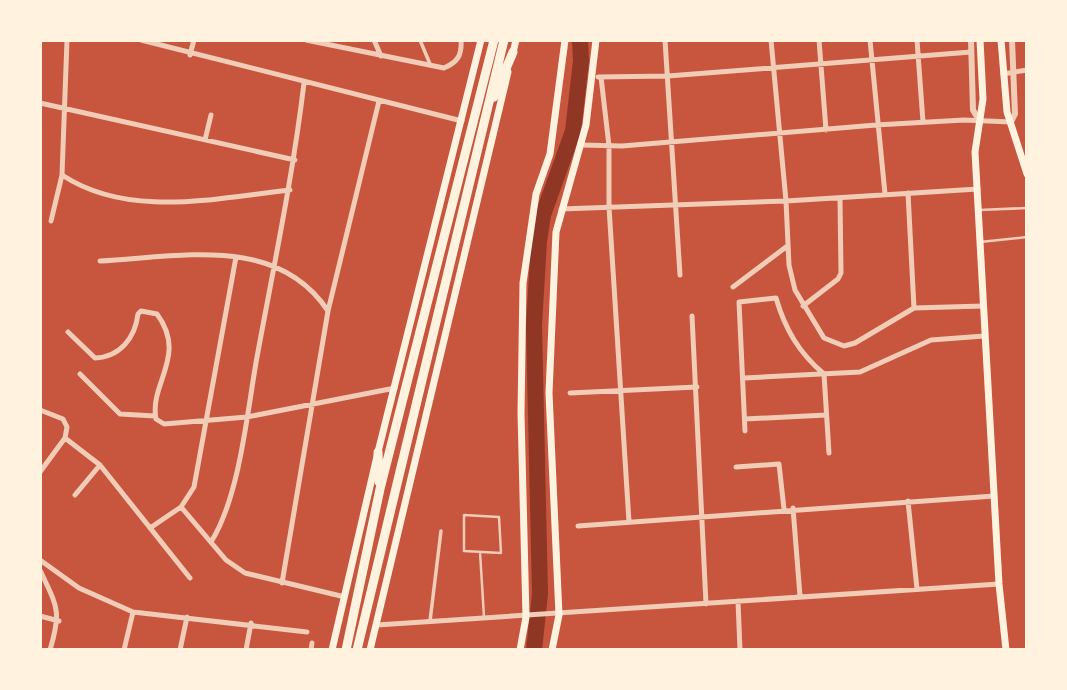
<svg xmlns="http://www.w3.org/2000/svg" width="1067" height="690" font-family="Overpass,sans-serif">
<style>
.lines{fill:none;stroke-linecap:round;stroke-linejoin:round}
.river{stroke:#8f3625;stroke-width:16}
.service{stroke:#f1ccb7;stroke-width:2.5}
.pedestrian{stroke:#f1ccb7;stroke-width:3.5}
.minor{stroke:#f1ccb7;stroke-width:5}
.tertiary{stroke:#f1ccb7;stroke-width:6}
.secondary{stroke:#fff3e0;stroke-width:7}
.trunk{stroke:#fff3e0;stroke-width:9}
</style>
<rect width="100%" height="100%" fill="#c8553d"/>
<g class="lines">
<path class="river" d="M534,650L540,594L534,325L539,241L543,215L573,131L581,61L580,40"/>
<path class="service" d="M979,210L1027,208
M980,242L1027,237
M464,515L499,517L501,553L464,551Z
M480,552L484,617"/>
<path class="pedestrian" d="M420,40L430,64
M430,621L441,531"/>
<path class="minor" d="M141,40L462,121
M306,40L444,68C458,62 462,55 461,40
M374,40L381,56
M665,40L680,275
M771,40L786,201L789,265L795,290L824,338L844,346L855,343L914,308L983,306
M819,40L826,130
M870,40L885,194
M917,40L923,122
M190,55L194,40
M1003,74L1027,70
M598,77L668,76L971,52
M601,77L609,146V207L629,522
M40,103L295,160
M205,140L211,115
M582,145L622,146L876,125L964,120L1011,122
M62,175C129,219 215,198 290,190
M908,193L914,308
M561,209L786,201L978,189
M51,221L62,175L67,40
M100,261C180,257 277,234 328,311
M733,287L786,247
M803,306L838,279L841,273L840,198
M692,316L706,604
M68,332L95,358C120,357 135,338 138,314L141,311L157,314C188,356 149,383 156,419L164,424L247,417L395,388
M80,374L120,414L155,416
M824,374L829,453
M744,378L860,372L931,340L984,336
M570,393L697,387
M40,410L63,419L67,427L65,438L40,472
M745,419L826,415
M745,431L739,302L776,298C785,329 799,353 824,374
M65,438L100,465L190,578
M736,467L779,464L784,509
M75,495L100,465
M908,501L917,589
M181,507L226,560L245,573L345,597
M793,508L800,596
M578,526L994,496
M150,528L181,507L194,487L236,257
M211,542C240,496 247,412 257,357C274,265 293,175 304,83
M40,560L79,588L133,612L307,632
M40,570C57,607 62,610 50,650
M282,583L328,311L379,101
M738,601L740,650
M40,616L59,621
M377,625L999,584
M124,650L133,612
M180,650L187,617
M246,650L251,623
M311,650L312,643"/>
<path class="tertiary" d="M971,40L973,110L980,122
M1011,122L1015,114L1012,40"/>
<path class="secondary" d="M980,40L983,99L975,152L999,584L1006,650
M1001,40L1007,112L1027,174
M512,57L516,40
M332,650L378,452L481,40
M370,650L508,72
M520,650L526,617L521,413L523,283L536,194L550,154L565,40
M552,650L559,615L549,393L556,232L586,125L596,40"/>
<path class="trunk" d="M494,97L513,52
M378,452L379,482
M346,650L380,489L494,40
M357,650L504,40"/>
</g>
<rect width="1067" height="690" fill="none" stroke="#fff3e0" stroke-width="84"/>
</svg>
